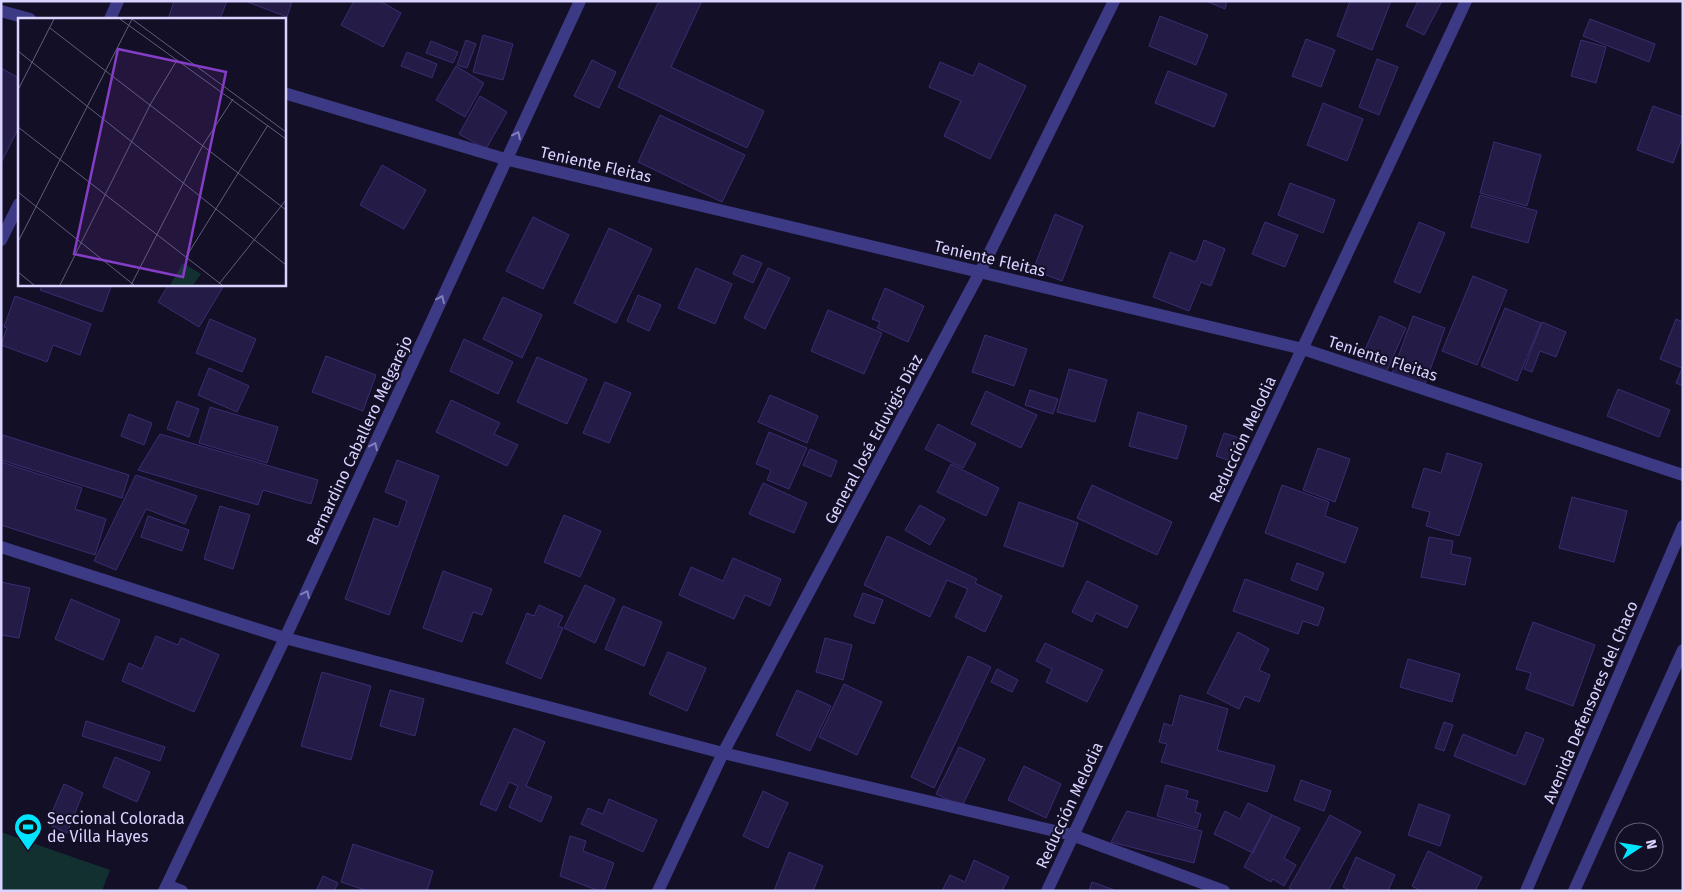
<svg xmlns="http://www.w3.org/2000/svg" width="1684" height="892" font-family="'Fira Sans',sans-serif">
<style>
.green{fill:#12302f}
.building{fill:#241b47;stroke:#3b2d73}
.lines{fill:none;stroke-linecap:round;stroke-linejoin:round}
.minor{stroke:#3d3a85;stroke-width:12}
.oneway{stroke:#837fbc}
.labels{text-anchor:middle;stroke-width:4;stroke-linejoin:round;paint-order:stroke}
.street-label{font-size:16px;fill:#d9d4ff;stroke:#130f26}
.poi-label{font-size:16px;fill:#d9d4ff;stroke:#130f26;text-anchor:start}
.inset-road{fill:none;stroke:#625e7d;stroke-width:1}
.view{fill:#843dc5;fill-opacity:0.15;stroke:#843dc5;stroke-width:2.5}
.inset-edge{fill:none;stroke:#d9d4ff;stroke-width:2.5}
</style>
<rect width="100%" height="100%" fill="#130f26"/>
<path class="green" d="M1,832L110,870L102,891H1Z"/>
<path class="building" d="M174,1H227L220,19H168Z
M245,1H292L287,17Z
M354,1H380L401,13L383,47L341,25Z
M659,1H702L671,67L764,111L747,148L618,87Z
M1206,1H1227L1225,9Z
M1350,1H1391L1372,50L1337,36Z
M1418,1H1442L1424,35L1406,26Z
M1160,16L1208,35L1196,65L1149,46Z
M1590,19L1655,44L1649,62L1583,36Z
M483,35L513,44L503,80L473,72Z
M1306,39L1335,50L1321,87L1292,76Z
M466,40L476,44L467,68L457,65Z
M1581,40L1606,47L1596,83L1571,76Z
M431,41L458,52L453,63L426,53Z
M407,52L437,64L432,78L401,66Z
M1377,59L1398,67L1379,115L1359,107Z
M592,60L616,72L599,108L574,96Z
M940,62L973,76L979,63L1026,86L990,159L944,136L961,101L929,87Z
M456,66L484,83L465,117L436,100Z
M1,68L19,78V127L1,163Z
M1168,71L1227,94L1214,127L1155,103Z
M480,96L507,112L486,149L459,134Z
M1323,103L1363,119L1347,161L1307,145Z
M1653,106L1683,117V136L1673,163L1637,150Z
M660,115L745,155L722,202L638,162Z
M1494,142L1541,155L1527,206L1480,193Z
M382,165L426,190L404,229L360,205Z
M1290,183L1335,200L1323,233L1278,215Z
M1480,195L1537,211L1528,243L1471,227Z
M1055,214L1083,226L1062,281L1033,270Z
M533,217L569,235L543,289L506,271Z
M1265,222L1298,235L1285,267L1252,254Z
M1419,222L1445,233L1420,293L1394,282Z
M609,228L652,249L616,323L574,303Z
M1204,240L1225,249L1211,286L1201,282L1189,311L1153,297L1170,252L1196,262Z
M742,255L762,263L753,283L733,274Z
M696,268L732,284L715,324L678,308Z
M768,268L790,278L765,329L744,318Z
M1473,276L1507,290L1477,365L1442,351Z
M42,284H112L102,312L40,290Z
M169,284H217L223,287L199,327L158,302Z
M885,288L924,306L908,342L877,328L880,322L872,319Z
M638,295L661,305L649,331L627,321Z
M15,296L91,324L80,355L53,345L47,362L1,345L7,328L4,327Z
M503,297L542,315L522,358L483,339Z
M1505,308L1541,323L1517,381L1481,366Z
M828,310L882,333L864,374L811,351Z
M1380,316L1406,328L1385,375L1359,363Z
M1413,316L1445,328L1424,387L1391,376Z
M210,319L256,339L242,372L196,353Z
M1676,319L1683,322V386L1676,383L1682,368L1660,359Z
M1542,322L1566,332L1556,357L1540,351L1532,372L1524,369Z
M985,335L1027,349L1014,386L972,372Z
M464,339L513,362L498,394L450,371Z
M326,356L376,375L363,411L312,392Z
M537,357L587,379L567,424L517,402Z
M209,368L249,386L237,412L198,395Z
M1069,369L1107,380L1095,422L1057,412Z
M605,382L631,393L609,443L583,433Z
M1618,389L1670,410L1659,437L1607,416Z
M1030,390L1058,399L1053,414L1025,405Z
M986,391L1037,415L1021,448L971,424Z
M770,395L818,416L807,443L758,422Z
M451,400L500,423L494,434L518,445L507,466L436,432Z
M177,401L199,409L189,437L167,429Z
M210,407L278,427L267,463L199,443Z
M1138,412L1187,426L1177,459L1129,446Z
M129,414L152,423L144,445L121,436Z
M938,424L976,444L963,468L925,449Z
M769,432L807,448L789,489L767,480L771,470L756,464Z
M1224,433L1240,438L1233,462L1216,456Z
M160,434L318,480L311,504L263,490L258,505L138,470Z
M3,435L129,475L122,498L1,460V441Z
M1318,448L1350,459L1335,502L1303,490Z
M810,449L837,461L831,477L803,465Z
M1447,453L1482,464L1459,536L1426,526L1430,512L1412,507L1424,468L1441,473Z
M397,460L439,476L389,615L345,599L374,518L398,527L407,501L385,492Z
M1,462L82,488L75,509L106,519L95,555L1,525Z
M951,464L999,488L986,516L937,492Z
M136,475L197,496L185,524L146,509L116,570L94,561Z
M763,483L807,503L794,533L749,514Z
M1092,485L1172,522L1157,555L1077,518Z
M1282,485L1329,502L1325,516L1358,528L1345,563L1265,533Z
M1572,497L1627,511L1614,562L1559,548Z
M1019,502L1078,523L1063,567L1004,546Z
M920,505L945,519L930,545L905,530Z
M220,506L250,515L233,569L204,559Z
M564,515L601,531L580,577L544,562Z
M148,516L189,530L182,551L141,537Z
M887,536L977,579L975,583L1002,596L985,632L955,617L968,589L947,580L930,617L864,585Z
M1429,537L1453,541L1451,554L1471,558L1465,585L1421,577Z
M733,558L781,579L770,606L745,595L734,619L679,595L691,567L723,581Z
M1297,563L1324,573L1317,590L1291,580Z
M443,571L492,589L482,615L473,612L462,642L423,628Z
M1245,579L1324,608L1318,626L1303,621L1298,634L1233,611Z
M1087,581L1138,606L1127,628L1096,613L1092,622L1072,612Z
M1,582L30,588L19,638L1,635Z
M585,585L615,599L595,643L564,628Z
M863,593L883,600L874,624L854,616Z
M71,599L120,620L103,660L55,639Z
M539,605L563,616L558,626L563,628L541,679L506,663L527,613L534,616Z
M623,606L662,622L644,666L605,649Z
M1533,622L1595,645L1573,706L1526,689L1531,673L1516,669Z
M1238,632L1269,649L1259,670L1270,675L1259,702L1245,696L1239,709L1207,693Z
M156,636L178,645L181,638L219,655L194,712L122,681L129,663L142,669Z
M825,638L852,645L843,680L816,672Z
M1045,643L1103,670L1087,702L1046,682L1052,669L1036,661Z
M668,652L706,668L687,711L649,694Z
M968,656L991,667L934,788L911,777Z
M1408,659L1460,674L1452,702L1400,687Z
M997,669L1018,680L1012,692L991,682Z
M322,672L371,686L351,760L301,746Z
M844,684L882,702L857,755L819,737Z
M390,690L424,699L415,736L380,726Z
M797,690L831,706L810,751L776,735Z
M1180,695L1228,709L1217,750L1275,766L1267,792L1161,762L1167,744L1159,742L1164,723L1172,726Z
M86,721L165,747L160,761L82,736Z
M1444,722L1453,725L1444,751L1435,748Z
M514,728L545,742L526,786L552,797L541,822L509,807L518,786L509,782L496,811L480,804Z
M1526,732L1544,739L1525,785L1454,756L1463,734L1516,756Z
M959,747L985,759L962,806L936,794Z
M115,757L150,772L137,802L103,787Z
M1024,766L1061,784L1046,818L1008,800Z
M1301,780L1331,791L1324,811L1294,800Z
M64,784L83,793L67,833L47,824Z
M1166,785L1188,791L1186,798L1198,801L1195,812L1201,814L1197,828L1157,816Z
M763,791L788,803L768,848L743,836Z
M609,799L657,820L643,852L581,824L588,808L603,814Z
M1248,803L1272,815L1253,853L1214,834L1225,811L1240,819Z
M1419,804L1450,815L1440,846L1408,835Z
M1127,811L1202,831L1194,863L1111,842Z
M1272,815L1300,828L1284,858L1296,865L1284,886L1273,879L1271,882L1244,867Z
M1330,815L1361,832L1328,891H1294L1289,888Z
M570,836L586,841L583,851L614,863L604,891H599L560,876Z
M353,844L433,871L427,891H368L341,882Z
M1428,851L1482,877L1475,891H1421L1412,886Z
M789,852L823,866L813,891H774Z
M1356,857L1395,875L1388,891H1351L1343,887Z
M974,860L1009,877L1002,891H942L950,875L965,882Z
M323,876L338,883L334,891H316Z
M1092,882L1117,891H1089Z"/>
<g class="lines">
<path class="minor" d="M1,11L30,19
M110,19L118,1
M284,93L505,159L1303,349L1683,475
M1,240L19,204
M1,547L285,638L723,753L1072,835L1224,891
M167,885L182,891
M164,891L285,638L580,1
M658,891L723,753L980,272L1114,1
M1047,891L1466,1
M1526,891L1683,526
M1574,891L1683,650"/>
</g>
<defs><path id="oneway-chevron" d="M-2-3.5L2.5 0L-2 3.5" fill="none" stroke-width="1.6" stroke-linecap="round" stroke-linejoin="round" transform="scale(1.25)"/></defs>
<g class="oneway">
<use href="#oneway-chevron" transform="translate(517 135) rotate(-65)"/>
<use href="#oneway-chevron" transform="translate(441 299) rotate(-65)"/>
<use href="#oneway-chevron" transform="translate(374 446) rotate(-65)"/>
<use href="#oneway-chevron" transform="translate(306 594) rotate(-65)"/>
</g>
<defs>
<g id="stadium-pin" transform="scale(1.4375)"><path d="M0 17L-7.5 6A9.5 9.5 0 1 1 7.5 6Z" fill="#00e5ff" stroke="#130f26"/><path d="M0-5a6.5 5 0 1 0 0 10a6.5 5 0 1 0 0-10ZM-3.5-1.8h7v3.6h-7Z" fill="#111"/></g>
</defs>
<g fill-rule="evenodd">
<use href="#stadium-pin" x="28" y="827"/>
</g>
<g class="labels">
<g class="street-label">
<text transform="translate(596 164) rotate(13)" y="6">Teniente Fleitas</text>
<text transform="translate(990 258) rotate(13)" y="6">Teniente Fleitas</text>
<text transform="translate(1383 358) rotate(18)" y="6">Teniente Fleitas</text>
<text transform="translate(873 439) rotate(-62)" y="6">General José Eduvigis Díaz</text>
<text transform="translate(1242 439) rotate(-65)" y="6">Reducción Melodia</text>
<text transform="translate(359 440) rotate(-65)" y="6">Bernardino Caballero Melgarejo</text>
<text transform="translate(1590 702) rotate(-67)" y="6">Avenida Defensores del Chaco</text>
<text transform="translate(1069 805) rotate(-65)" y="6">Reducción Melodia</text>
</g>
<g class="poi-label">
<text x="47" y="824">Seccional Colorada<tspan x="47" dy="18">de Villa Hayes</tspan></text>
</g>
</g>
<g transform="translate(18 18)">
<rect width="268" height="268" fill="#130f26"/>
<path d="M165,245L183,256L175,267H152Z" fill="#12302f"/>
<path class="inset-road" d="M102,1L268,121M114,1L268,114M32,10L268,192M0,33L268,247M0,72L36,1M0,109L204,267M0,174L116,267M0,224L114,1M168,239L250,107M0,254L16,267M201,266L268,182M42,267L132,87L159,42M113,267L185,127L215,81"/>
<path class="view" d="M100,31L208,54L165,259L56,236Z"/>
<rect width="268" height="268" class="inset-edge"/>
</g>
<rect width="1684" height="892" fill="none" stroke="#d9d4ff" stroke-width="5"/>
<g transform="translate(1639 847) rotate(78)"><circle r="24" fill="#130f26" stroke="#625e7d"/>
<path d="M0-4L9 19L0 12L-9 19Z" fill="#00e5ff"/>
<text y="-8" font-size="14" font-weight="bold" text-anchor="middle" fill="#d9d4ff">N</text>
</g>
</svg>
